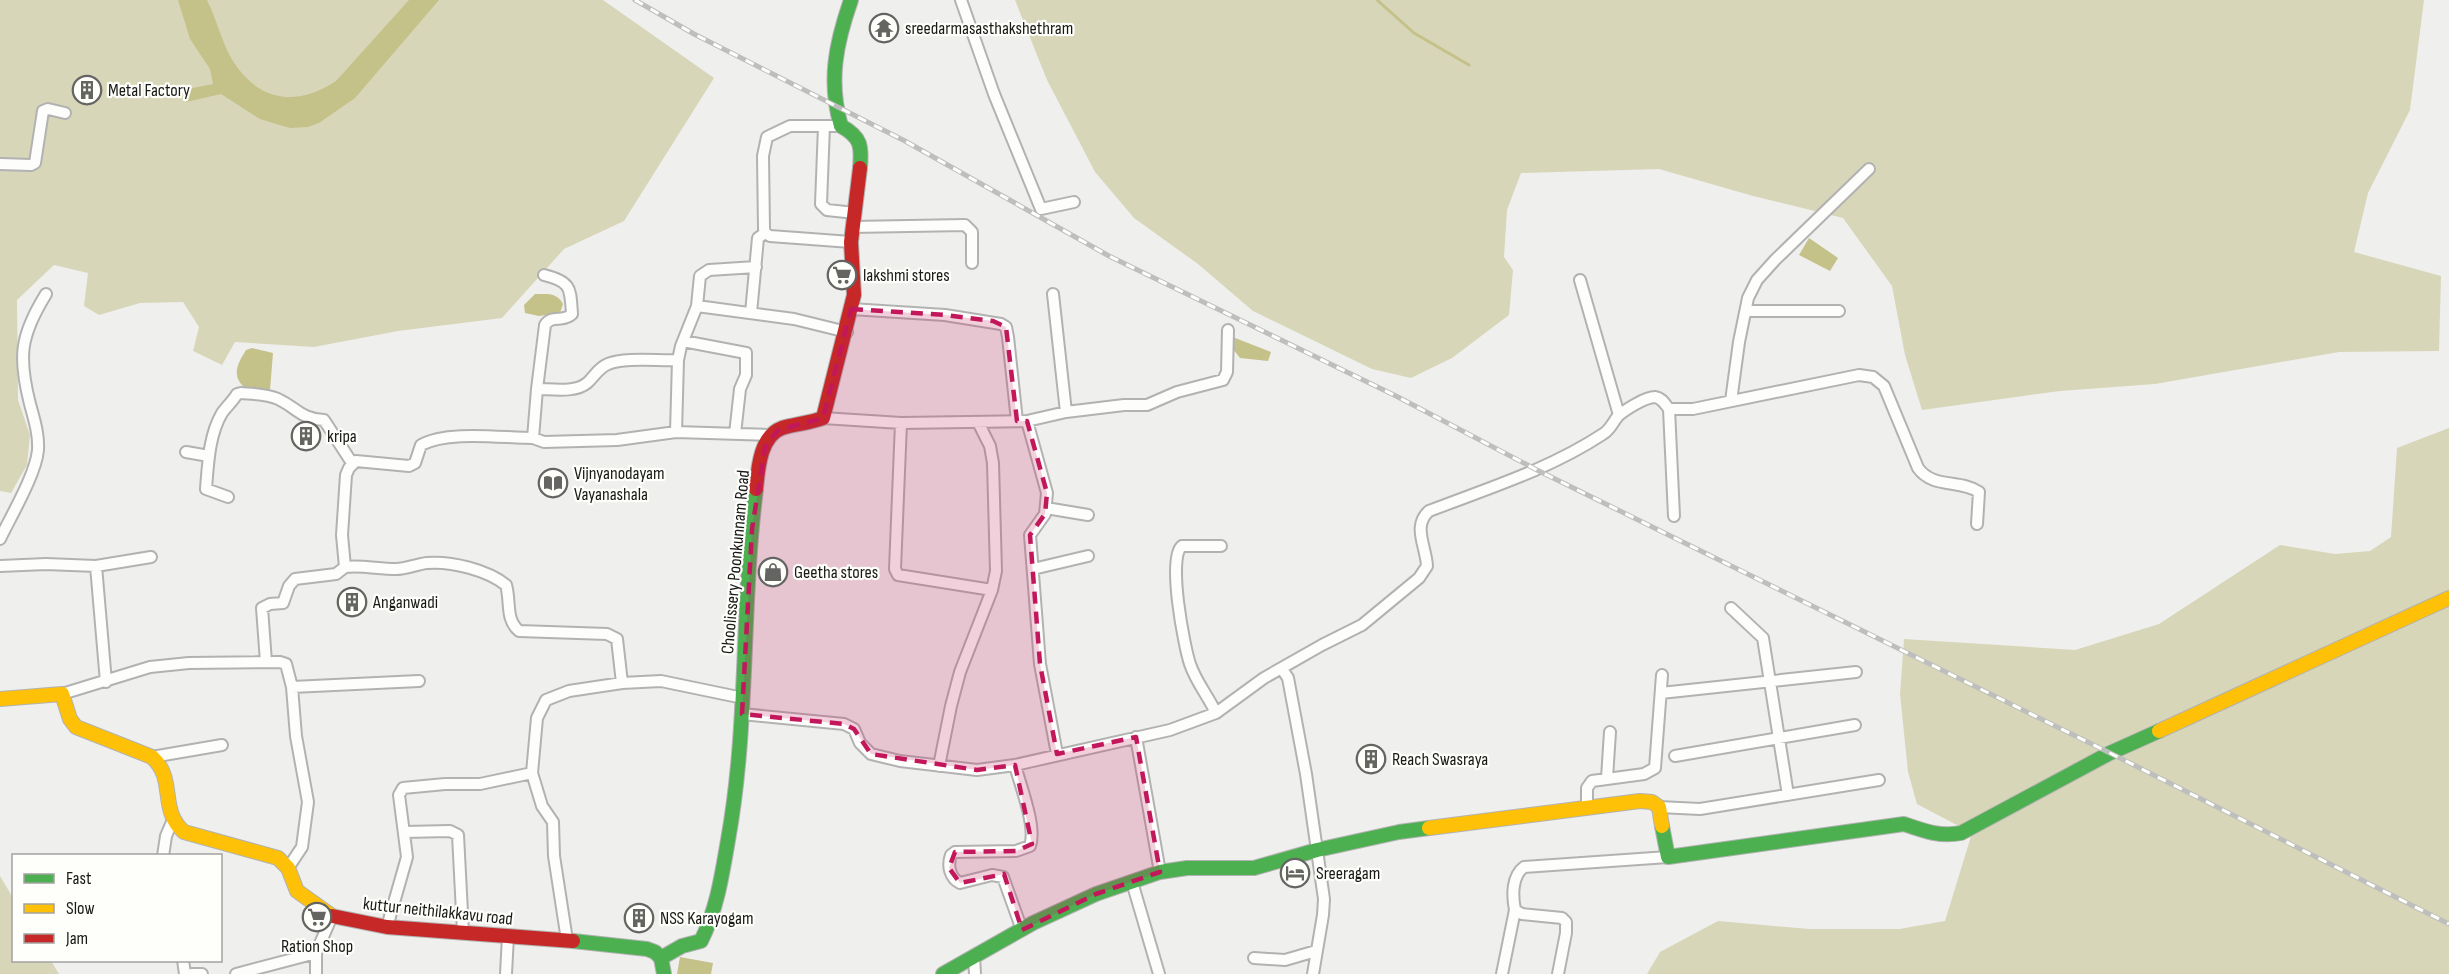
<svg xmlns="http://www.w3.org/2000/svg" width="2449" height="974" font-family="'Sofia Sans Condensed',sans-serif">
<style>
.green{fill:#d8d6b8}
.water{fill:#c4c189}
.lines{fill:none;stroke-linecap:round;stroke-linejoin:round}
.stream{stroke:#c4c189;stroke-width:3}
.street-casing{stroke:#b2b2b2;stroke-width:14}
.fast-casing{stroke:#b2b2b2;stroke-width:16}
.slow-casing{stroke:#b2b2b2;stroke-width:16}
.jam-casing{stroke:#b2b2b2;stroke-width:16}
.street{stroke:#fdfdfc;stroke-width:10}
.fast{stroke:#4caf50;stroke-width:14}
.slow{stroke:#ffc107;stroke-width:14}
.jam{stroke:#c62828;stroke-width:14}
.rail-casing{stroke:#bebebd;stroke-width:5}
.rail{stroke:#fefefb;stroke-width:3;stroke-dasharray:9;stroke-linecap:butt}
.marked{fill:#c2185b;fill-opacity:0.2;stroke:#c2185b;stroke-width:4.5;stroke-dasharray:12 8;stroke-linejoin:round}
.labels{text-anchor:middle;stroke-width:4.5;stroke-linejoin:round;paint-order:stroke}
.poi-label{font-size:18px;fill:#191918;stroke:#fefefb;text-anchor:start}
.street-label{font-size:18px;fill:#191918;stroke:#fefefb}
</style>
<rect width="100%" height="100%" fill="#efefee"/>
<path class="green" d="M0,0H603L714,78L624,221L564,249L502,318L398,331L314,347L235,342L222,365L193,351L199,327L183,302L140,303L99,315L84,306L88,273L54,265L17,300L18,400L30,435L27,465L11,493L0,491Z
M1015,0H2424L2410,110L2368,193L2354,252L2441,276L2439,351L2339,352L2155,384L2060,391L1922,410L1905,355L1892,286L1843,218L1753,196L1659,169L1521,173L1507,210L1504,257L1513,270L1509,315L1452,358L1411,378L1372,369L1253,311L1198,264L1134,218L1095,172L1047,80Z
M2449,428V974H1647L1660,952L1718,921L1809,929H1899L1945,921L1972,833L1917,804L1908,772L1900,694L1904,639L2075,650L2159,624L2280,545L2335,554L2370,551L2391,537L2397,448Z
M0,876L13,898L14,960L51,961L59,974H0Z"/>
<path class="water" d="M178,0H207C216,18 221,39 230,56C255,100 294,109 336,81L409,0H439L355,98L319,123L308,127L290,128L273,123L260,119L221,94L186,102L183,90L213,84L210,69L190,39Z
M1809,238L1838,258L1830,271L1799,255Z
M535,294C547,294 557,292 563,304L560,313L539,316L525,313L524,305Z
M1230,336L1271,352L1268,361L1240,358L1229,344Z
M252,348L273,353L270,390L244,387C231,375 238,363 246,350Z
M680,957L713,963L711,974H677Z"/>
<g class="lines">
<path class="stream" d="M1377,0L1414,33L1469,65"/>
<g class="street-casing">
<path id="street" d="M961,0L994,94L1041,209L1074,202
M824,126L821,204L827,210L855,213
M841,126H790L767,137L763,156L764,229L765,233L770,236L851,242
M0,164L31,165L35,163L43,111L48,109L65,113
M852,227L965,225L972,232V263
M1580,280L1619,415
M1053,294L1066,412
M697,306L794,319L847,332
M851,309L945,315L1001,324L1006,327L1008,337L1017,421
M1746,311H1839
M751,313L758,238L765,233
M683,341L746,353V375L740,389L735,434
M537,389C552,389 575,393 587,383C594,377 598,368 608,364C625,357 659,361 678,360
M1731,401L1739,342L1748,298L1757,280L1775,260L1869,169
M1669,409L1674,516
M823,418L901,423L1027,421L1066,412L1124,405H1147L1177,392L1223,380L1227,372L1228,330
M1027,421L1047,493L1045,514L1030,535L1040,664L1057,754
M901,423L895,569L898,575L992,590
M676,432L678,360L681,346L697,306L700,276L709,270L756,267
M533,438L537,389L545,325C552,314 563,323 572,314C570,288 572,282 544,275
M186,452L209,456
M228,497L206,489C208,464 209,435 222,413C227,406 233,401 237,394L241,393C253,394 267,394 278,399C297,408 301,419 324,420L352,463
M1046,508L1088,515
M0,539C11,516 36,474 38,450C39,434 34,419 30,404C18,357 20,336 46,294
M0,566L46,564L96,566
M345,567C362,565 378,569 396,569C406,569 417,564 427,563C452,561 487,570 506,585C511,602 505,619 519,631L607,634L617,639L622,683
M1033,569L1088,556
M1731,608L1763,638L1788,795
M266,662L262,608L270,604L283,603L289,586L295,579L336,574L345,567L342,535L346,475L349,468L356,461L409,466L415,463L421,445C448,430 502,438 533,438L544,442L617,440L676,432L770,435
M1282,669L1288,678L1306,774L1324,899L1323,915L1313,974
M106,682L96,566L151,557
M292,687L419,681
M1661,693L1856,672
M62,694L150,667L189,663L280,662L286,664L292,687L296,736L308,802L302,847L288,868
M1216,713C1208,696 1196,682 1190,664C1184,646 1167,557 1182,546H1221
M742,714L844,724L854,729L860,743L871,754L900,761L977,770L1015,765L1170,730L1216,713L1264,678L1322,645L1362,625L1419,578L1427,566C1426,546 1412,526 1429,511C1489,488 1550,469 1603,434C1610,430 1613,422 1618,416C1625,410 1645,397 1655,397C1662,398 1665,404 1669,409H1693L1859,375L1873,377L1884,386L1918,468C1933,489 1960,479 1979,492L1977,524
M1136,737L1160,872
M1675,756L1855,725
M152,757L222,745
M1015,765C1020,785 1037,827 1030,846L1016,851L955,852L951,855C947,866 950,878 960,883L992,875L1003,877L1022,930
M939,766L951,706L960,672L992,590L996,571L993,463L990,446L978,422
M1607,778L1610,732
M1659,807L1700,809L1879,780
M1587,808V788L1592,781L1644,774L1655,768L1662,675
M404,832L450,831L458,835L463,932
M163,856L166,836L172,822
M1132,882L1159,974
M387,927L407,857L399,795L403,788L445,784H480L532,773
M567,940L554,856L553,822L542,806L532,773L537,718L546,700L569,691L622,683L661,681L743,698
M974,956L975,974
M1254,958L1285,960L1316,951
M183,960L185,974
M192,974H202
M236,974L316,953
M316,974V953L332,916
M506,974L508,936
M1502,974L1515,910
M1558,974L1566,933V922L1562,918L1522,914L1515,910C1512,895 1512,876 1524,867L1668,857"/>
</g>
<g class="fast-casing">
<path id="fast" d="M851,0C836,43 828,81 841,126C861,137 862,146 860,168
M1662,826L1668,857L1904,824C1924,831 1940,837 1961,833L2110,753L2159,731
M573,941L647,949L655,952L661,958
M664,974L661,958L682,946L701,941C717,909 722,875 728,840C749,724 741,606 756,489
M943,974L1033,923L1096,894L1160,872L1187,868H1254L1317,850L1399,832L1429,828"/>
</g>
<g class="slow-casing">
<path id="slow" d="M0,699L62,694L70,719L76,727L152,757C177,780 158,809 184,832L278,858L288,868L297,891L332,916
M2159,731L2449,598
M1429,828L1640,801L1652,802L1659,807L1662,826"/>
</g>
<g class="jam-casing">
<path id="jam" d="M756,489C758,469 760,436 782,428C795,424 810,423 823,418L854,295L851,242L860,168
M332,916L387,927L573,941"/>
</g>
<use href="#street" class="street"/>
<use href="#fast" class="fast"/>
<use href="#slow" class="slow"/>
<use href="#jam" class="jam"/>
<g class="rail-casing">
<path id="rail" d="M635,0L694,34L905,141L1109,256L1396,396L1537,470L2110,753L2449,924"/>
</g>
<use href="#rail" class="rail"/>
</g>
<path class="marked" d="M851,309L945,315L993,321L1006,327L1017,421H1027L1047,493L1045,514L1030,535L1040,664L1057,754L1136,737L1160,872L1096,894L1022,930L1004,874L960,883L949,868L955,852L1016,851L1032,844L1015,765L977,770L871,754L854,729L844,724L742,714L752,529L765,447L778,430L823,418Z"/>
<defs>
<g id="temple-ring" transform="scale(1.5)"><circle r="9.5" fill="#fefefb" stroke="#646463" stroke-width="1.5"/><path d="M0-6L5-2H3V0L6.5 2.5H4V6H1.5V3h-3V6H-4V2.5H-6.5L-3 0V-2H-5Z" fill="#646463"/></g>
<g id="building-ring" transform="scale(1.5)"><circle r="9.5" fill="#fefefb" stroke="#646463" stroke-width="1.5"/><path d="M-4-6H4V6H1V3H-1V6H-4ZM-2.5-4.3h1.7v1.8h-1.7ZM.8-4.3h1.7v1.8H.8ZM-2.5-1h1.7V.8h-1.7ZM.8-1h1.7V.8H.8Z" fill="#646463"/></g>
<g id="supermarket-ring" transform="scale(1.5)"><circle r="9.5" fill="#fefefb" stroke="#646463" stroke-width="1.5"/><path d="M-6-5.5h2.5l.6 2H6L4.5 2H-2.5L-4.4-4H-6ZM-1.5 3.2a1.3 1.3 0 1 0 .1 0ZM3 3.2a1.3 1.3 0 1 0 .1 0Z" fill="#646463"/></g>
<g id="library-ring" transform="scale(1.5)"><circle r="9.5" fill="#fefefb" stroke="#646463" stroke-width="1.5"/><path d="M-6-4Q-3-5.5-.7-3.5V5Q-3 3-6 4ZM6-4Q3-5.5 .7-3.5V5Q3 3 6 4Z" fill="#646463"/></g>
<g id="shop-ring" transform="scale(1.5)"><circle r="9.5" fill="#fefefb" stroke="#646463" stroke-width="1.5"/><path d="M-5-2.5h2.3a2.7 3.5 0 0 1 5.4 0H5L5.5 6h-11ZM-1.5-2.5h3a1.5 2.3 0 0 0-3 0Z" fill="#646463"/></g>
<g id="hotel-ring" transform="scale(1.5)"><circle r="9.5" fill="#fefefb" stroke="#646463" stroke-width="1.5"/><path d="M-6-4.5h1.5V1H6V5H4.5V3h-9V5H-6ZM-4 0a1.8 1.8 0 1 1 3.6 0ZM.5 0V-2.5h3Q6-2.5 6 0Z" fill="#646463"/></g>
</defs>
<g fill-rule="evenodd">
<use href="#temple-ring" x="884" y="28"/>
<use href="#building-ring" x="87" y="90"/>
<use href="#supermarket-ring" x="842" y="275"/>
<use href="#building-ring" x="306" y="436"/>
<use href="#library-ring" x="553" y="483"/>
<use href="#shop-ring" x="773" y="572"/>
<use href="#building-ring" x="352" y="602"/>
<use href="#building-ring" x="1371" y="759"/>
<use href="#hotel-ring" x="1295" y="873"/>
<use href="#supermarket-ring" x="317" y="917"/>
<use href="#building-ring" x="639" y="918"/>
</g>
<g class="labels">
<g class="poi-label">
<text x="905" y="34">sreedarmasasthakshethram</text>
<text x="108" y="96">Metal Factory</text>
<text x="863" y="281">lakshmi stores</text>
<text x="327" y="442">kripa</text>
<text x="574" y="479">Vijnyanodayam<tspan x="574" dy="21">Vayanashala</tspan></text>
<text x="794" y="578">Geetha stores</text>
<text x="373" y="608">Anganwadi</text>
<text x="1392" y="765">Reach Swasraya</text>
<text x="1316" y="879">Sreeragam</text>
<text x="660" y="924">NSS Karayogam</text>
<text x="317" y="952" text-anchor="middle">Ration Shop</text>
</g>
<g class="street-label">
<text transform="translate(735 562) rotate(-85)" y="6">Choolissery Poonkunnam Road</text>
<text transform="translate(438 911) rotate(6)" y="6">kuttur neithilakkavu road</text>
</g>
</g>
<rect x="12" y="854" width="210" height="108" fill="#fefefb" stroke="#a2a2a0" stroke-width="1.5"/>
<rect x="24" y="874" width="30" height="9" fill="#4caf50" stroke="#a2a2a0" stroke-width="1.5"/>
<text x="66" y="884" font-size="18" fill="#191918">Fast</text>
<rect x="24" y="904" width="30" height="9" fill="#ffc107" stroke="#a2a2a0" stroke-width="1.5"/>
<text x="66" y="914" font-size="18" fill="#191918">Slow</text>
<rect x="24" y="934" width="30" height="9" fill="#c62828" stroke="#a2a2a0" stroke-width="1.5"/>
<text x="66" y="944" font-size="18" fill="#191918">Jam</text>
</svg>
